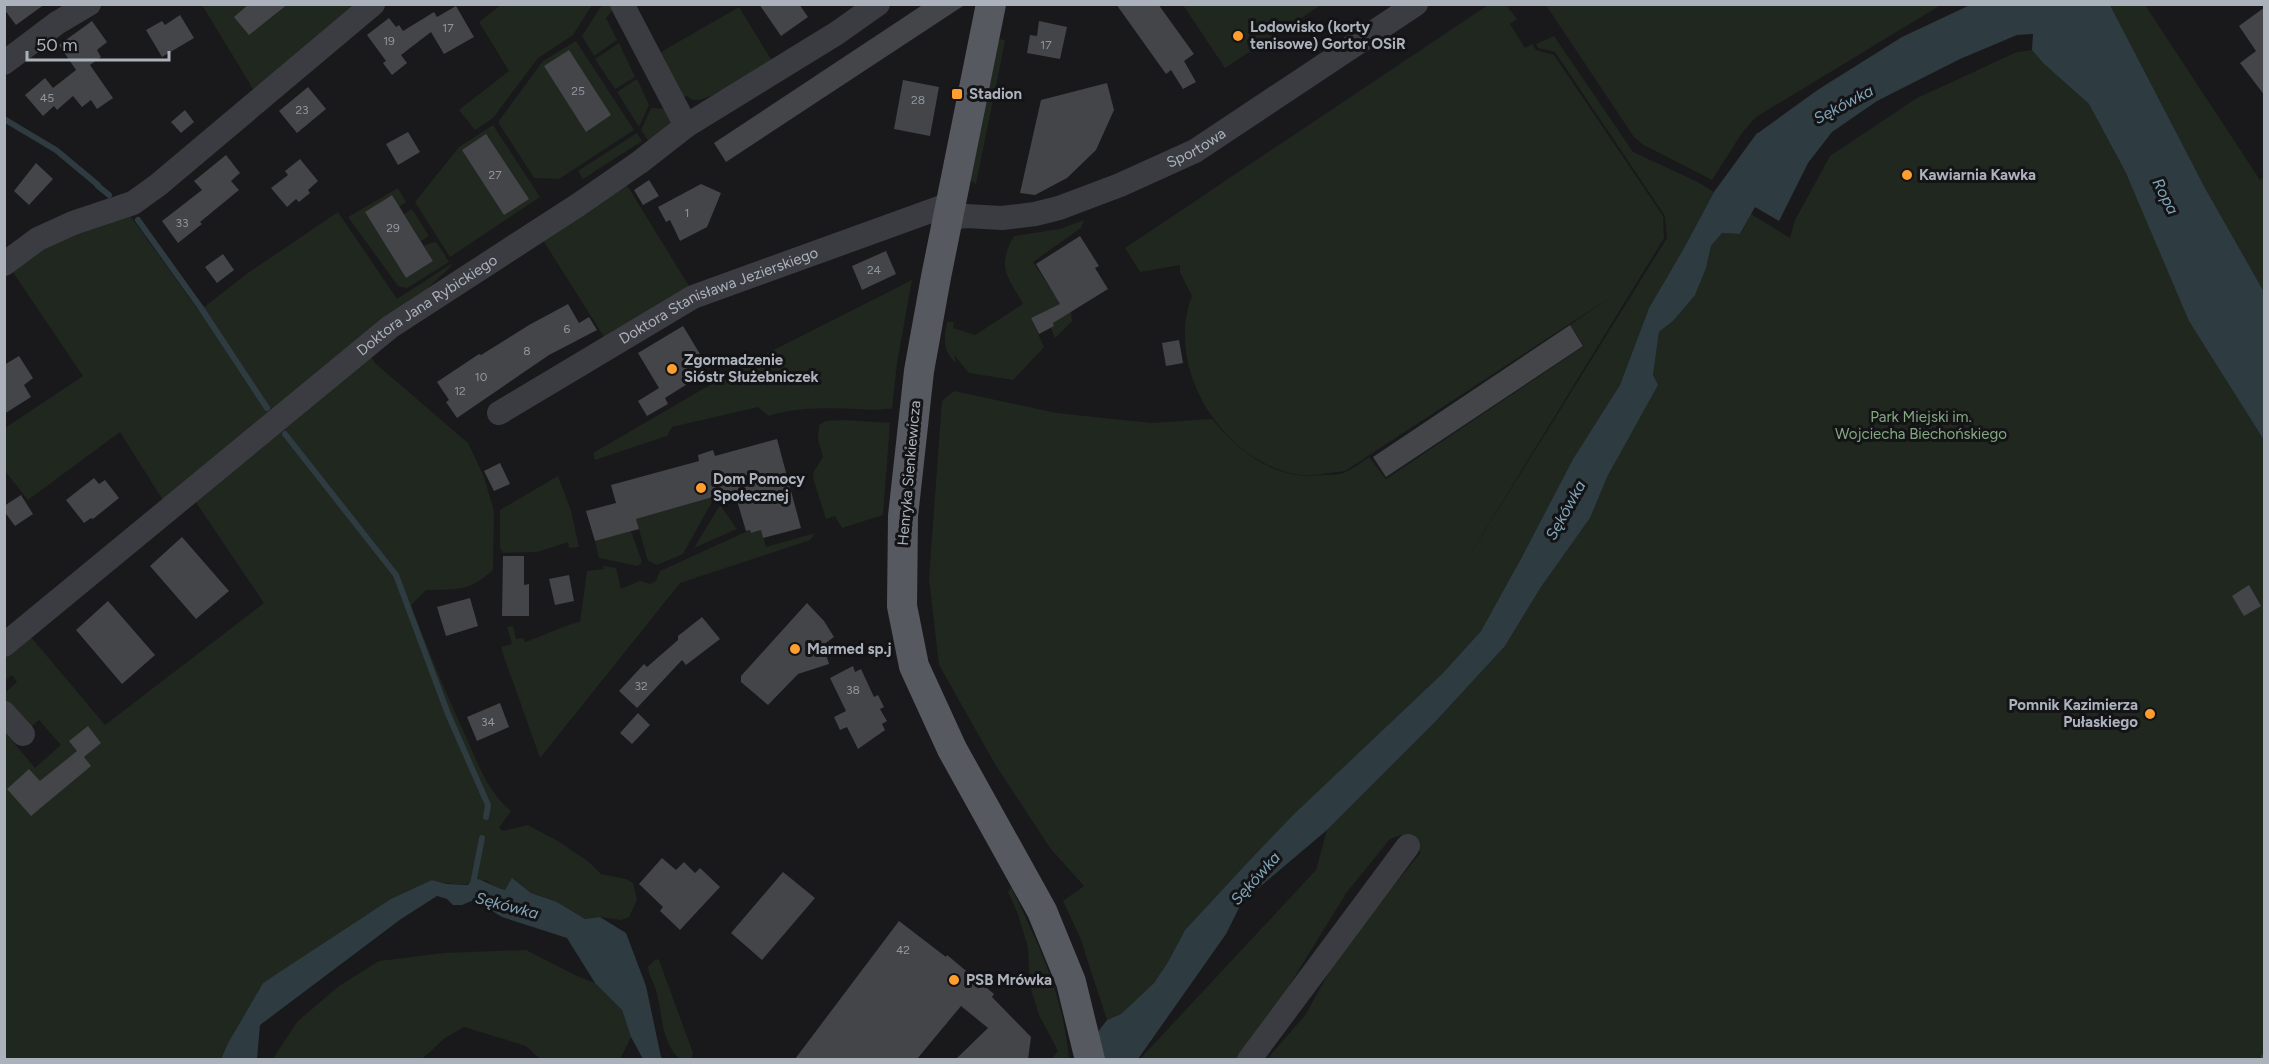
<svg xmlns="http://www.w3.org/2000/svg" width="2269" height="1064" font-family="Figtree,sans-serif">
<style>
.green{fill:#1f271f}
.water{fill:#2e3b41}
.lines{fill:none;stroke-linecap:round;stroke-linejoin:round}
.stream{stroke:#2e3b41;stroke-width:6}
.building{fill:#434549}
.minor{stroke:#3a3c41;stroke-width:24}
.major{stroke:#565960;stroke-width:30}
.poi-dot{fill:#fe9e2f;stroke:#141417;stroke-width:2}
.labels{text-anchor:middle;stroke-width:6;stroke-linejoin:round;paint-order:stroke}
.number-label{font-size:12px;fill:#91979f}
.poi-label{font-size:15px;font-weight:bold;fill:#abb2bc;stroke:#141417;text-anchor:start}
.street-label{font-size:15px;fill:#abb2bc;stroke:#141417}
.park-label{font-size:15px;fill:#83a881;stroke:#141417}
.water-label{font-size:16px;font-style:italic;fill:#80a5b9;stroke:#141417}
</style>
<rect width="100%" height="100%" fill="#19191c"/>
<path class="green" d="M202,5H365L258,97Z
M501,5H592L573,35L538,58L493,118L475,130L459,110L509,71L479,22Z
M602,5H617L606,18L617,40L594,56L582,36Z
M1183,5H1321L1225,68Z
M1488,5H1506L1517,19L1510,24L1525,48L1532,44L1536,50L1554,55L1663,216L1664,238L1463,566L1667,238L1665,216L1555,52L1538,48L1536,44L1554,36L1633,152L1696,181L1714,192L1684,248L1649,308L1620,385L1573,459L1523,555L1481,631L1443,673L1294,814L1185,930L1168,962L1154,983L1121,1014L1107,1020L1080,937L1063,901L1084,886L1050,848L995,764L939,665L929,578L942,401L954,391L1056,413L1152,423L1212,419C1240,453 1276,481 1323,475C1330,475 1339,475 1346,472C1354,468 1362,462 1369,457L1386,479L1584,346L1570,325L1609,298L1345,471C1327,473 1308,478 1290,473C1219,455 1165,366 1192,296L1180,272V265L1140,272L1125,248Z
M1546,5H1941L1756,117L1742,133L1712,180L1642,144L1634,137Z
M2110,5H2145L2260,180L2264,178V292L2205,188Z
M739,7L772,61C758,69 709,102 695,100C691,100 690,98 687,96L683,97L661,52Z
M998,39L1005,40L995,92L987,91Z
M576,41L634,130L559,179L534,178L498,122L543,61Z
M619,43L635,77L615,89L595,59Z
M2032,50L2044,64L2089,104L2126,173L2264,440V1059H1267L1306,1014L1340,952L1421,852L1401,835L1390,839L1347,892L1287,989L1237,1059L1139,1060L1316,870L1327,830L1436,721L1505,646L1541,587L1590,518L1608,475L1655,379L1653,375L1659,332L1673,321L1706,268L1711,246L1722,233L1741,234L1751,214L1790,238L1795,220L1830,156L1917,98L2017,52Z
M637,79L649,105L639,127L617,92Z
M987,94L994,95L976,184L971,181L970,177Z
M651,108L668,109L676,125L650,143L641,130Z
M493,125L540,197L450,257L415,202L459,147Z
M637,133L642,141L583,179L578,171Z
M625,182L692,291L606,340L541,237Z
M398,188L406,202L399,207L392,195L365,212L406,278L433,261L424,246L433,242L437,243L449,262L407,288L398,286L348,217Z
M412,209L429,236L421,241L404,214Z
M126,210L199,311L248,273L338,212L397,299L451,264V266C440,278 426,286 420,301L164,502L120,432L28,500L5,471V428L83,376L8,265Z
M1084,220L1081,228L1033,262L1054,294L1059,292L1071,312L1072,321L1055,338L1051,328L1054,326L1047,310L1031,318L1044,347L1013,380L969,373L954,355L956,363C942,350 944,339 947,322H954L953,328L975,335L1023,304C1008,276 996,268 1014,236L1060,229Z
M912,280L897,363L892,409C885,408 879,410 873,410C841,408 799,406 769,416L758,407L672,427L667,436L595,460L593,453L746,364Z
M371,357L376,364L468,443L484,477L494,511L493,570C468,592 459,589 426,590L411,605C428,650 446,694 466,737C478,764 488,792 511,811L499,828L503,831L528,825L558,841L589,862L601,874L626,879L633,883L637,900L629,917L621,920L600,917L585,919L557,902L531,893L513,879L505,890L495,887L485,880C466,886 451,885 432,880L263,983L228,1043L221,1059H5L4,718L21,736L14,743L35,768L61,745L39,720L30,728L5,700V693L17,682L12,675L5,681V656L30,636L105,725L264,603L195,501Z
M843,420L890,423L883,515L842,528L835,516L826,519L814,481L813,473L823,457L818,439L819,425L826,421Z
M558,476L571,511L579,547L569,548L568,542L537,552L503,553L500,548V510Z
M713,497V500L683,554L657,565L648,561L636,519Z
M720,505L737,529L694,548Z
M750,530L751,533L761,530L766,547L815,533L810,540L680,583L540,758L503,654L501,647L512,644L507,627L513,626L516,639L523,638L525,642C544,636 561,626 580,622L587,571L604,569L603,566L616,568L621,589L640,581L650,584L656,581L660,571Z
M631,531L642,562L638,566L599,558L595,541Z
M1011,887C1039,945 1063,994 1069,1059H1051L1058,1051L1039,1015L1030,986L1028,948L1018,914L1008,892Z
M526,950L577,976L595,983L622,1010L631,1037L620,1059H540L526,1046L464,1027L445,1038L422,1059L272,1060L297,1022L339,986L379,961L444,953Z
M656,959L659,960L693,1053L692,1059H680C661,1043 663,1016 657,994C655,984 649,977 648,967Z"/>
<path class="water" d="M1970,5H2110L2205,188L2264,292V440L2189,321L2126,173L2089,104L2044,64L2032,50L2033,34L2017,35L1960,59L1877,101L1832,132L1808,163L1779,221L1755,207L1740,234L1722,233L1711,246L1706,268L1695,295L1673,321L1659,332L1653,375L1658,385L1608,475L1590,518L1541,587L1505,646L1436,721L1327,830L1242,902L1226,934L1138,1059L1076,1060L1107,1020L1121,1014L1154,983L1168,962L1185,930L1250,860L1294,814L1443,673L1481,631L1523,555L1573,459L1620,385L1649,308L1684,248L1714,192L1757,133H1758L1819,89L1902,37Z
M473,878C485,880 493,887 505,890L512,878L531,893L557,902L585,919L600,917L626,933L646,986L661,1057L664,1059H643L631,1037L622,1010L595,983L567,938L502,917L474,900L462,905H453L447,899L437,896L401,919L260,1025L257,1059H221L228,1043L263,983L391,899L432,880L447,884L468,885Z"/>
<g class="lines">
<path class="stream" d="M4,119L56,150L98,185
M98,186L109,195
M138,220L201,308
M201,308L267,408
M285,434L396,575L448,714L488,805L486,817
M473,884L482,838
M2263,1060L2264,1057"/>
</g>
<path class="building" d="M4,4H45L16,25L4,9Z
M249,4H288L249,35L234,17Z
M759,4H799L808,17L781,36Z
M924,4H966L726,162L714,143Z
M1116,4H1158L1194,54L1184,61L1196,82L1183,89L1171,70L1166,74Z
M456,6L474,37L444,54L431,32L401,55L407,63L392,75L383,63L386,61L367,35L389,18L396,27L399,25L403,31L434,12L437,17Z
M2265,7V96L2240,63L2256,51L2239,26Z
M180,15L194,38L162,57L146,30L162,21L165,25Z
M92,21L107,42L97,50L101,57L90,65L113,98L97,109L91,100L82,107L73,96L57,110L54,106L43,116L25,95L45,78L53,88L76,70L59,45Z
M1039,21L1067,27L1060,59L1027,53L1030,35L1037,36Z
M569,50L611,115L586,132L544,66Z
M903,80L939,87L930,136L894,129Z
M1107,83L1114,110L1096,150L1067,178L1035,195L1020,193L1041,100Z
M308,87L326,109L297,133L279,111Z
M185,110L194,122L181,133L171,122Z
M408,132L420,152L398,165L386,144Z
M486,134L529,199L504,215L462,150Z
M226,155L240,173L231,181L239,190L200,222L202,224L178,243L162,221L202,190L194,181Z
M300,159L318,181L308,190L310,193L299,202L296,199L287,207L271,188L288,175L285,171Z
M36,163L53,179L29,205L14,191Z
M649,180L659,196L643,205L634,190Z
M701,184L721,193L707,227L680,241L670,220L666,222L658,207Z
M392,195L433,261L406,278L365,212Z
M1080,236L1099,266L1095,268L1108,289L1053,323L1054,326L1039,334L1031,318L1060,304L1036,264Z
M886,251L896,274L862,290L852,266Z
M223,254L234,270L217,283L205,267Z
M568,304L579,323L589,317L597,330L549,355L457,418L446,402L449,400L437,382L479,354L481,355L529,325Z
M1570,325L1583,346L1386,477L1373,457Z
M683,326L706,364L688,375L692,381L665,398L668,404L647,416L638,401L659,388L638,353Z
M1179,340L1183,363L1166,366L1162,343Z
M19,356L33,378L24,385L31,397L4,414V365Z
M777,439L801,528L763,538L761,530L751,533L750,530L746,531L735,494L713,500V497L636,519L639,529L595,541L586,511L616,503L611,485L699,461L698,455L713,450L715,456Z
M500,463L510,484L494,491L484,471Z
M94,478L99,484L105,480L119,498L93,519L91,518L84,523L66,500Z
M21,495L33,514L15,526L4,511V506Z
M182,537L229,591L196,619L150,566Z
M503,556H524V585L529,584V616H502Z
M569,575L574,601L555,605L549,579Z
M2249,585L2261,606L2244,616L2232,596Z
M470,598L478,626L446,636L437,607Z
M108,601L155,655L122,684L76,630Z
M807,603L824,621L834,637L823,645L829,664L798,674L768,705L741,682V676Z
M702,617L720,639L686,665L682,660L637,708L619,691L644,664L647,667L678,640V636Z
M853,666L855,672L861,669L874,697L878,695L884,707L880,709L887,721L882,724L885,730L858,749L847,727L840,730L834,717L846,711L830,678Z
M500,703L509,727L477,741L467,717Z
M638,713L650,725L632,744L620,733Z
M88,726L101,743L84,757L91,766L31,816L7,789L29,769L40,781L77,751L69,741Z
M662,858L676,870L684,862L695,873L700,868L720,887L680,930L660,911L663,907L639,884Z
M783,872L815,898L762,960L731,933Z
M899,921L946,957L947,955L994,994L992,997L1031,1037L1028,1059H956L988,1028L961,1006L917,1059H795Z"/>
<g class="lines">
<g class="minor">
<path d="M622,4L686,126"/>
<path d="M4,63L57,23L89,4"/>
<path id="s1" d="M948,218L966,216L1002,218L1035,214L1059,208L1120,185L1195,151L1416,4"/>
<path d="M4,264L38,239L73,223L133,203L158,185L373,4"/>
<path id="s2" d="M499,413L693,297L950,204"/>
<path id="s3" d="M4,645L390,327L578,205L640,162L686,126L837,33L878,4"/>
<path d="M4,713L23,734"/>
<path d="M1249,1060L1408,846"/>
</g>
<path class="major" d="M991,4L936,277L919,371L903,516L902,606L914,666L952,749L1042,911L1071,982L1090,1060"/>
</g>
<g class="poi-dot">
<circle cx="1238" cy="36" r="6"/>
<rect x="951" y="88" width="12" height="12" rx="3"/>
<circle cx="1907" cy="175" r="6"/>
<circle cx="672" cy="369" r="6"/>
<circle cx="701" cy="488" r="6"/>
<circle cx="795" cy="649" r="6"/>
<circle cx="2150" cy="714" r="6"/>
<circle cx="954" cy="980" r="6"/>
</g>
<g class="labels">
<g class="number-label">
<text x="448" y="32">17</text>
<text x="389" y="45">19</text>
<text x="1046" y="49">17</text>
<text x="578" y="95">25</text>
<text x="47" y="102">45</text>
<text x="918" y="104">28</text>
<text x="302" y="114">23</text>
<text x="495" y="179">27</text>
<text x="687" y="217">1</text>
<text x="182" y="227">33</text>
<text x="393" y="232">29</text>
<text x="874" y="274">24</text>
<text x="567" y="333">6</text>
<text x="527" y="355">8</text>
<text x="481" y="381">10</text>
<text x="460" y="395">12</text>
<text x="641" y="690">32</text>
<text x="853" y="694">38</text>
<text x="488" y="726">34</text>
<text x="903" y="954">42</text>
</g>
<g class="poi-label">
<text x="1250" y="32">Lodowisko (korty<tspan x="1250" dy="17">tenisowe) Gortor OSiR</tspan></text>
<text x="969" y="99">Stadion</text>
<text x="1919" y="180">Kawiarnia Kawka</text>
<text x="684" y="365">Zgormadzenie<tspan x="684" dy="17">Sióstr Służebniczek</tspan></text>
<text x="713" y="484">Dom Pomocy<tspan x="713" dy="17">Społecznej</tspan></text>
<text x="807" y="654">Marmed sp.j</text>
<text x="2138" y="710" text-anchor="end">Pomnik Kazimierza<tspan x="2138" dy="17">Pułaskiego</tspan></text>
<text x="966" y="985">PSB Mrówka</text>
</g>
<g class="street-label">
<text dy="5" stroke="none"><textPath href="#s1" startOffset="262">Sportowa</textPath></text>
<text dy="5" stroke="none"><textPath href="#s2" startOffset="250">Doktora Stanisława Jezierskiego</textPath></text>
<text dy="5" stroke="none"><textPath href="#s3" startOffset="543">Doktora Jana Rybickiego</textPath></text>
<text transform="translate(909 473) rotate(-85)" y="5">Henryka Sienkiewicza</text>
</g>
<g class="park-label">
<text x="1921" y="422">Park Miejski im.<tspan x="1921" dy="17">Wojciecha Biechońskiego</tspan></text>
</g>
<g class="water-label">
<text transform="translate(1843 104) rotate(-28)" y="6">Sękówka</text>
<text transform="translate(2166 196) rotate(63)" y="6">Ropa</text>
<text transform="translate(1565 510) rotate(-61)" y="6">Sękówka</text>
<text transform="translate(1255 878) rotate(-48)" y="6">Sękówka</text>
<text transform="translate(507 905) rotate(15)" y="6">Sękówka</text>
</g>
</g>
<rect width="2269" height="1064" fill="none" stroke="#abb2bc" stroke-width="12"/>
<path d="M27 51v9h142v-9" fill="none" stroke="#abb2bc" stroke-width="3"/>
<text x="36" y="51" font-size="18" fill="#abb2bc" stroke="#141417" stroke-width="4.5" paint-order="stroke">50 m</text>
</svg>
